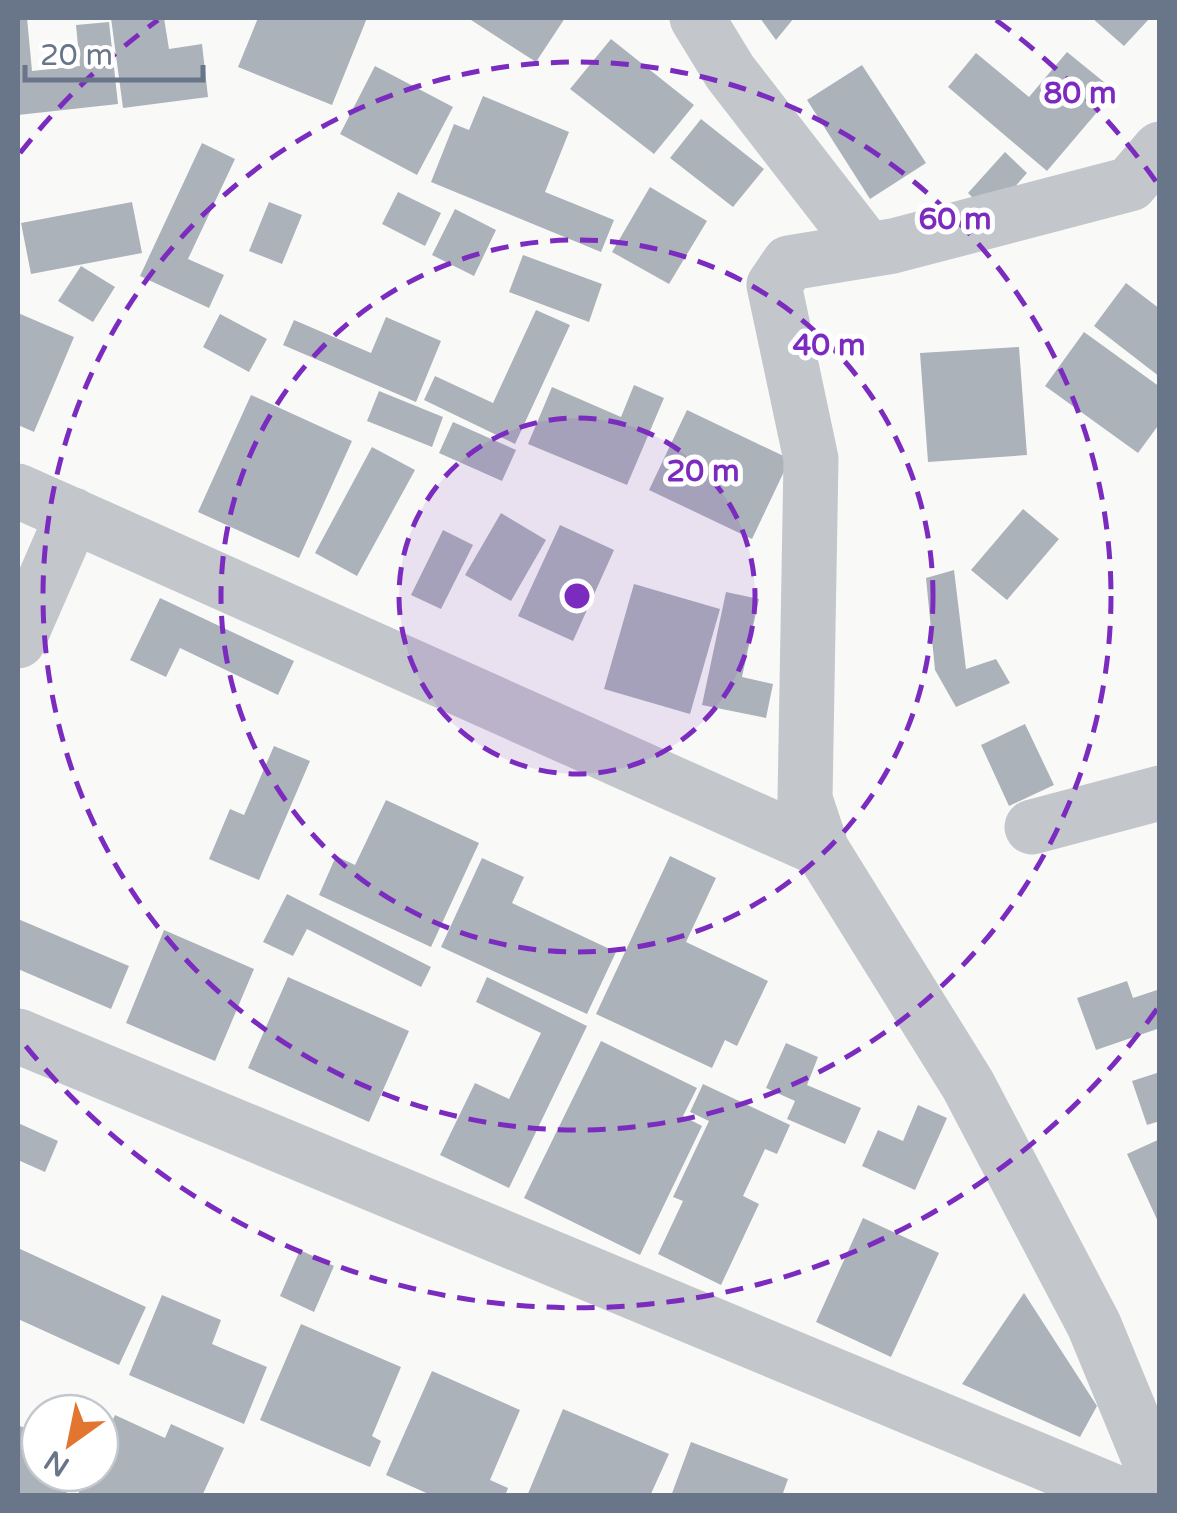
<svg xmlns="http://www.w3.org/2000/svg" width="1177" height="1513" font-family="'Varela Round',sans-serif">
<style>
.building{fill:#acb2ba}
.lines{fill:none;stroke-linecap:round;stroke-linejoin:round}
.street{stroke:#c3c6cb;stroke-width:55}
.ring{fill:none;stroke:#7b2cbf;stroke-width:5;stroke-dasharray:18 12}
.centre{fill:#7b2cbf;stroke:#fff;stroke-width:5}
.ring-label{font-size:30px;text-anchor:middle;font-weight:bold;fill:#7b2cbf;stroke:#fff;stroke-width:10;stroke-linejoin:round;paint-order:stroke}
</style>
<rect width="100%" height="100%" fill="#f9faf8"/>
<path class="building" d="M18,18H27L32,71L80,66L76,25L109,22L118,104L18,115Z
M111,18H164L169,49L202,44L208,97L123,108Z
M258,18H367L332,105L238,67Z
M468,18H565L536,62Z
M760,18H794L776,40Z
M1092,18H1150L1124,46Z
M611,39L694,105L654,154L570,89Z
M1067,52L1115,91L1047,171L948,87L976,53L1029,97Z
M862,65L926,163L870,199L807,100Z
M375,66L453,107L417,175L340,134Z
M483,96L569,132L545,192L614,220L601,252L431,182L454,124L469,130Z
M701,119L764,169L733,207L670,158Z
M202,143L235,159L188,259L224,275L209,308L140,276Z
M1005,152L1027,173L990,215L968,193Z
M650,187L707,221L669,284L612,252Z
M398,192L441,213L425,246L382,224Z
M132,202L142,253L31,274L21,223Z
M269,202L302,215L282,264L249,251Z
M455,209L496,230L474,276L432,255Z
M523,255L602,284L589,322L509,292Z
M81,266L115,287L93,322L58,301Z
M1126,283L1160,309V377L1094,326Z
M536,310L570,325L515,444L424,400L435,376L493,403Z
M18,313L74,337L34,432L18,425Z
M220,314L267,339L249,372L203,347Z
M386,317L441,341L416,402L283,345L294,320L371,353Z
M1084,332L1160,387V423L1138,453L1045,386Z
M1019,347L1027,455L928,462L920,353Z
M634,385L664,398L627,485L528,444L552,387L621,417Z
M379,391L443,417L432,447L367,421Z
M251,395L352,441L299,558L198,512Z
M687,410L790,459L752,539L649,490Z
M453,422L516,450L502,481L439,453Z
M372,447L415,470L357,576L315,553Z
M1023,509L1059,539L1007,600L971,570Z
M501,513L546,540L511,601L465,575Z
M560,525L614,550L573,641L518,616Z
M443,530L473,545L441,609L411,595Z
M954,570L966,669L996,659L1010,683L956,707L935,670L926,578Z
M634,584L720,609L690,714L604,689Z
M726,592L759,599L742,677L773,684L766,718L702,705Z
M160,598L294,661L278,695L180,648L166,677L130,660Z
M1025,724L1054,785L1009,806L981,745Z
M274,746L310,761L259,880L209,859L230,809L244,815Z
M386,800L479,843L431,947L319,895L336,856L355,865Z
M670,856L716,878L686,942L768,981L737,1046L725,1040L712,1068L596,1014Z
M482,858L524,877L512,903L616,952L587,1014L441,947Z
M287,894L431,967L421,987L307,929L293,956L263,942Z
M18,919L129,966L111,1009L18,969Z
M164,930L254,969L215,1061L126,1023Z
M288,977L409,1031L369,1122L248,1068Z
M487,977L587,1026L509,1188L440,1155L475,1083L509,1099L541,1033L476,1002Z
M1127,981L1133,998L1160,989V1028L1096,1050L1077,998Z
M601,1041L697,1088L683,1116L702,1126L640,1255L524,1198Z
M786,1043L818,1057L807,1085L861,1108L845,1144L787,1119L795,1101L766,1088Z
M1160,1072V1121L1147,1125L1132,1081Z
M703,1084L790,1125L777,1154L765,1149L743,1196L759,1204L721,1285L658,1254L683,1201L673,1197L709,1121L690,1112Z
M918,1105L947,1118L915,1190L862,1166L878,1130L903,1141Z
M18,1123L58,1141L45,1172L18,1160Z
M1160,1139V1226L1127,1154Z
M863,1218L939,1253L891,1357L816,1322Z
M18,1248L146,1307L119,1365L18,1319Z
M300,1250L334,1266L314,1312L280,1296Z
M1024,1293L1097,1406L1080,1437L962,1384Z
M162,1295L221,1320L212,1344L267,1367L244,1424L129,1375Z
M301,1324L401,1367L372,1436L381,1441L370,1467L260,1420Z
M432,1371L520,1410L490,1480L508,1488L505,1496H433L386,1475Z
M563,1409L669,1454L650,1496H527Z
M115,1415L165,1438L171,1424L224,1448L202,1496H77L88,1473H100V1447Z
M18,1425L40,1435V1473H76L65,1496H18Z
M691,1442L788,1479L782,1496H671Z"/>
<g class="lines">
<path class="street" d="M697,18L730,72L868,250
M1160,149L1130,184L893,246L789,263L774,285L811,459L805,799L822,850L968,1085L1094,1325L1160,1485
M18,491L822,850
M18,641L73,515
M1032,827L1160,793
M18,1036L1124,1496"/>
</g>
<circle cx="577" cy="596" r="178" fill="#7b2cbf" fill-opacity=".12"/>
<g class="ring">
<circle cx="577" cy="596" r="178"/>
<circle cx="577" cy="596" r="356"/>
<circle cx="577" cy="596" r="534"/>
<path d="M1157 1009A712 712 0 0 1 20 1039M20 153A712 712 0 0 1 158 20M996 20A712 712 0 0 1 1157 183"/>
</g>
<circle cx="577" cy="596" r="15" class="centre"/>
<g class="ring-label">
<text x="1080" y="103">80 m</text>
<text x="955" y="229">60 m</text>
<text x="829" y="355">40 m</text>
<text x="703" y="481">20 m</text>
</g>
<rect width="1177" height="1513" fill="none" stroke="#697588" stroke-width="40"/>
<g transform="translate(70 1443) rotate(213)"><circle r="48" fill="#ffffff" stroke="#c3c8cf" stroke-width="2.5"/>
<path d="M0-8L18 38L0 25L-18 38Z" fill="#e27630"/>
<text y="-15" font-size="28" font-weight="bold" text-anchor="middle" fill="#697588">N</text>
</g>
<path d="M25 65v15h178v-15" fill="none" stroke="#697588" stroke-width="5"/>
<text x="40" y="65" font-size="30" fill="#697588" stroke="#ffffff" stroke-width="8" paint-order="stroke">20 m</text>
</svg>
